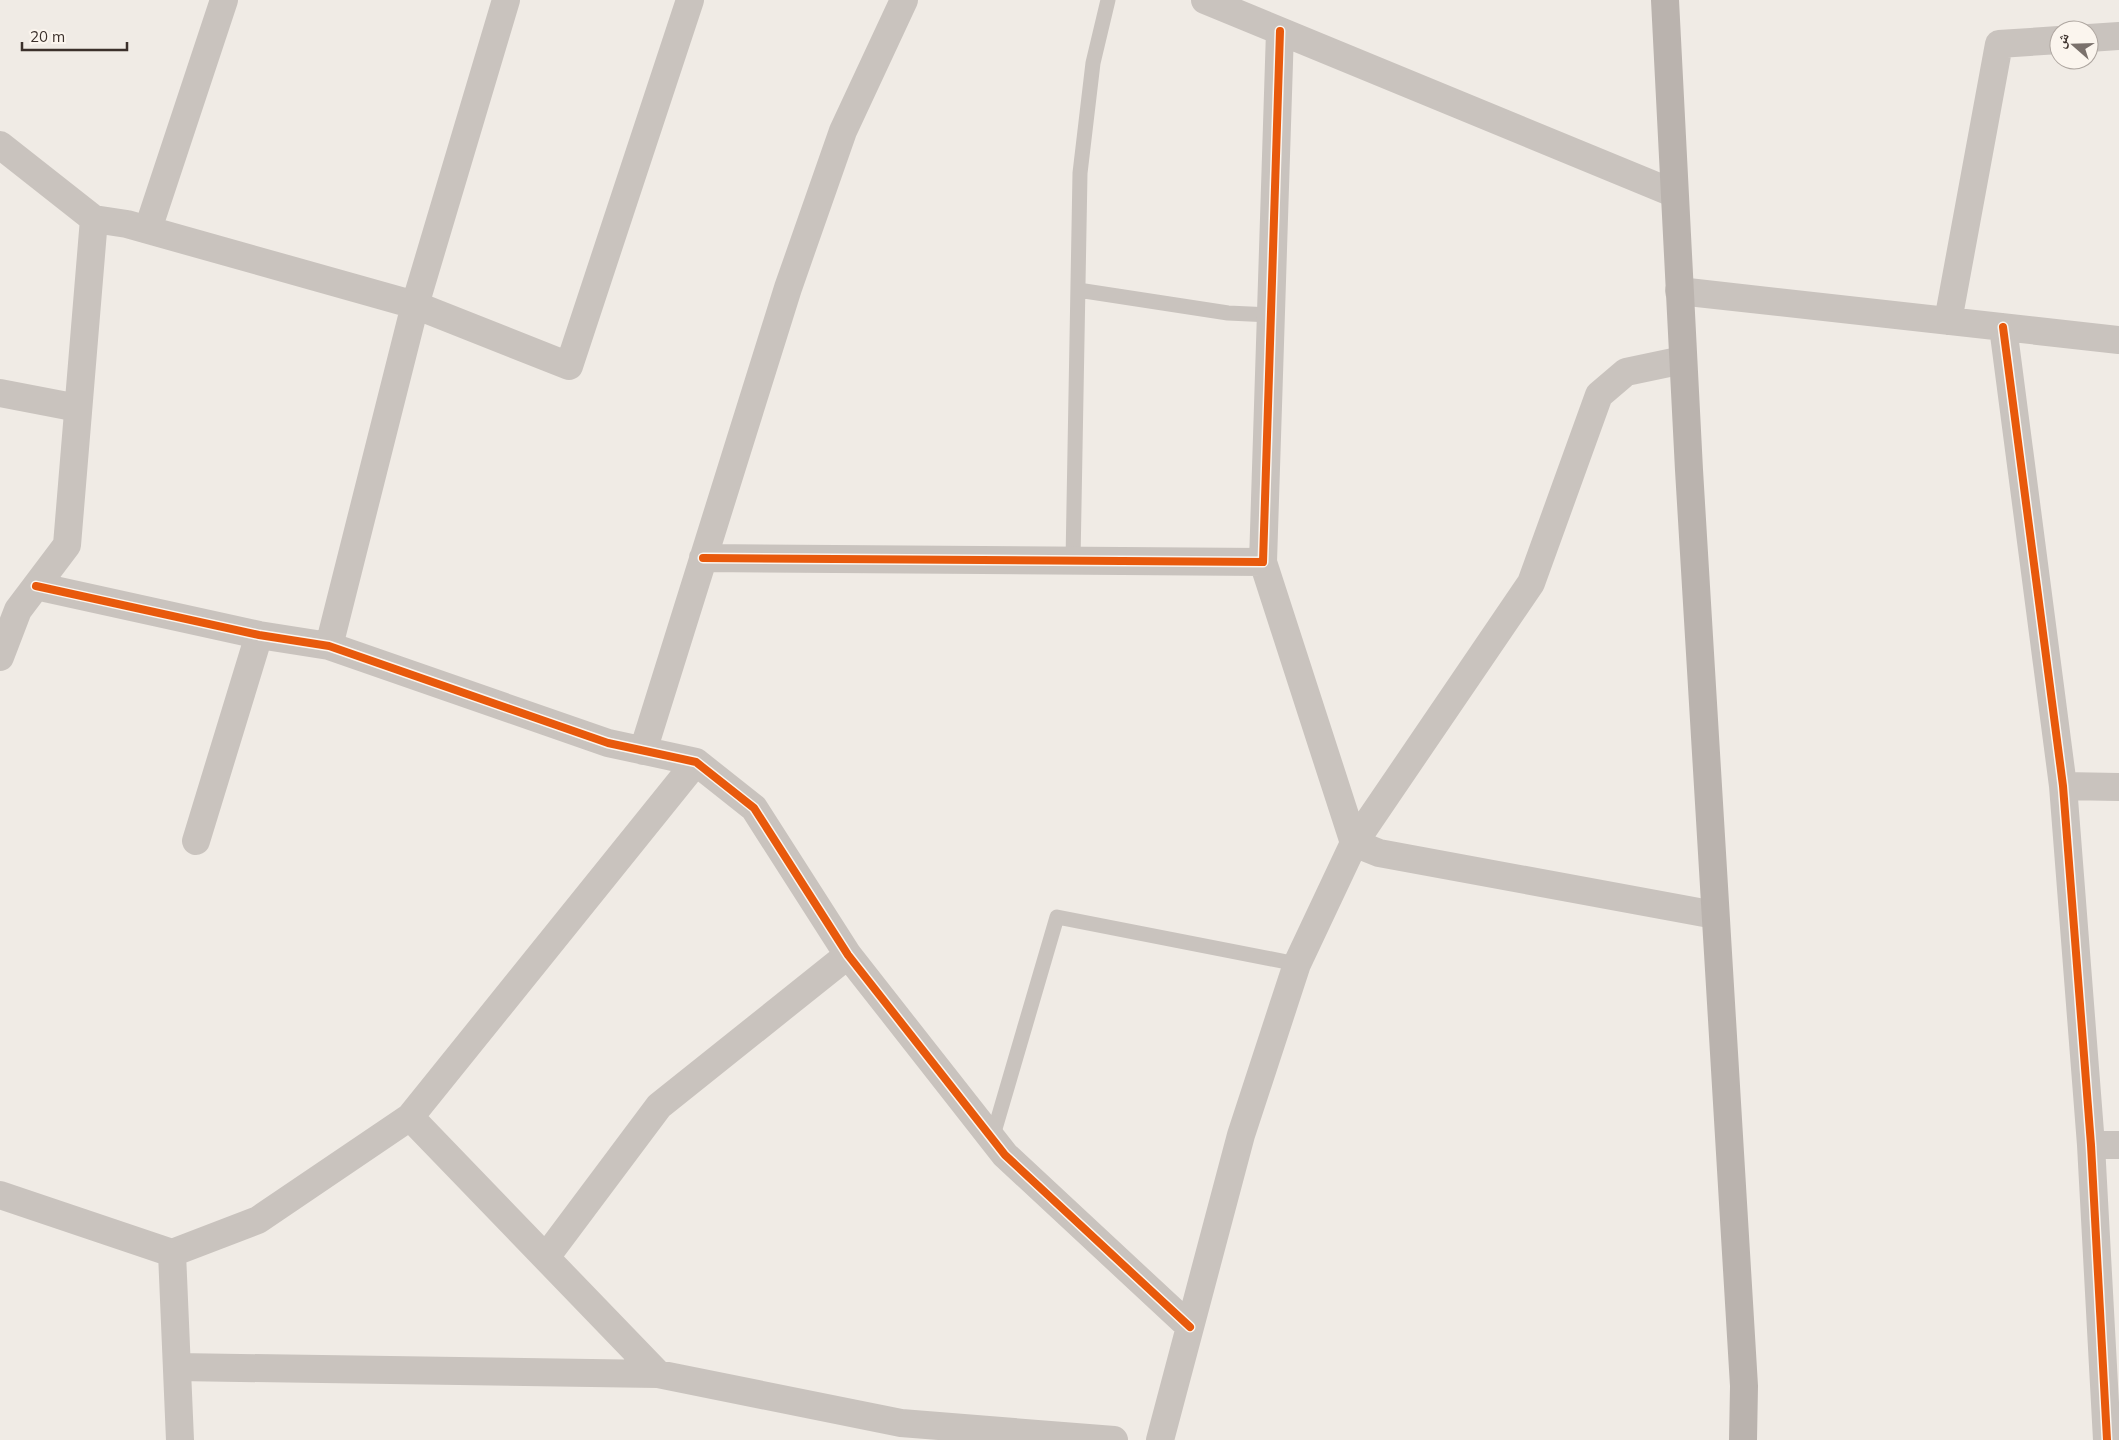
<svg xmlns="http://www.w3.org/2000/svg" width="2119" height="1440" font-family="Mulish,'Noto Naskh Arabic',sans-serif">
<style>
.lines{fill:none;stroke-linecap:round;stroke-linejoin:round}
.service{stroke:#c9c3be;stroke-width:15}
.minor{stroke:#c9c3be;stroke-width:28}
.secondary{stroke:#bab3ae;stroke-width:28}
.cycleway-casing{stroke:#fbf5ee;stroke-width:11}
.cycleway{stroke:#e8590c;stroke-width:8}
</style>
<rect width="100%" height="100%" fill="#f0ebe5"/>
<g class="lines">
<path class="service" d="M1078,290L1228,313L1271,315
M1073,561L1080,173L1093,63L1108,0
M992,1139L1057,917L1297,964"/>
<path class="minor" d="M1205,0L1673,193
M2089,38L2119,36
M0,145L94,219L127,224L415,305L569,366L690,0
M148,229L224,0
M1679,291L2119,340
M1948,321L1999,44L2059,40
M2003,327L2063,786L2091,1145L2107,1440
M1683,360L1626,372L1599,395L1531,583L1354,843L1379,853L1715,915
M0,393L78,408
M703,558L1263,562L1280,31
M36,586L259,635L329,646L608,743L696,762L754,808L848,955L1005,1155L1190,1327
M329,646L415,305L506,0
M0,657L18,610L67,545L94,219
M643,751L788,288L843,131L904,0
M2063,786L2119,787
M196,841L259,635
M410,1117L658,1374
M2091,1145H2119
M0,1195L172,1253L258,1220L410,1117L696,762
M172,1253L180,1440
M546,1257L659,1106L848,955
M177,1367L658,1374L901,1423L1114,1440
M1160,1440L1241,1135L1297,964L1354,843L1263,562"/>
<path class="secondary" d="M1665,0L1689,470L1744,1386L1743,1440"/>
<g class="cycleway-casing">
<path id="cycleway" d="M2003,327L2063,786L2091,1145L2107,1440
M703,558L1263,562L1280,31
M36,586L259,635L329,646L608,743L696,762L754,808L848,955L1005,1155L1190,1327"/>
</g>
<use href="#cycleway" class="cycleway"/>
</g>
<g transform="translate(2074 45) rotate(290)"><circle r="24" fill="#fbf5ee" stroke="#aea6a0"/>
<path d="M0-4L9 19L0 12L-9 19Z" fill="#7a716c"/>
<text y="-8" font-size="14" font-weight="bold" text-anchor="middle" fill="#3b302b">ش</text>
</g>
<path d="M22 42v8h105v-8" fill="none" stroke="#3b302b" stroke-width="2.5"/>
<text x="30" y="42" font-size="15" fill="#3b302b" stroke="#fbf5ee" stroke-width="4" paint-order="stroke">20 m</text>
</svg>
